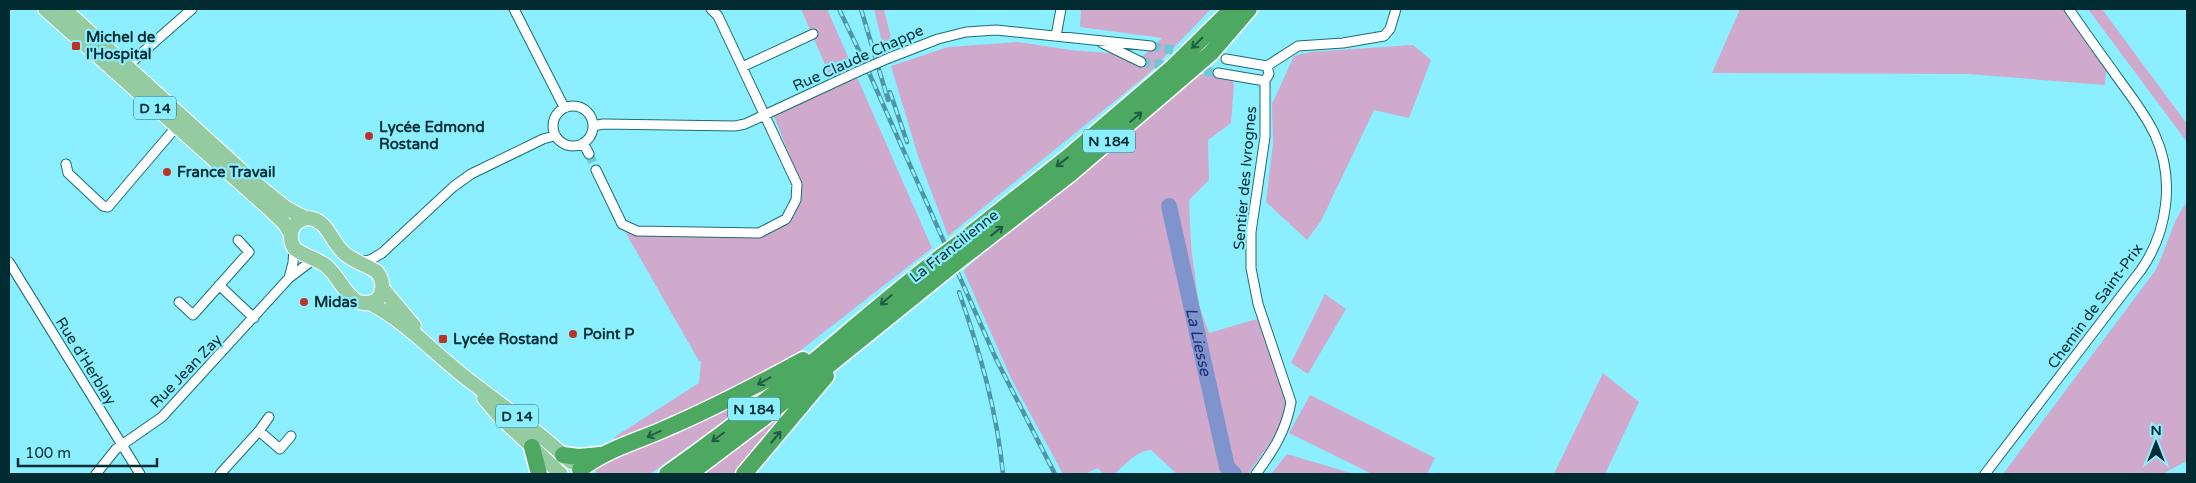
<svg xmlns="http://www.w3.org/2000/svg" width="2196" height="483" font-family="'Varela Round',sans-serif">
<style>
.green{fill:#cfaacc}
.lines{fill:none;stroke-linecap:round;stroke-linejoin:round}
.river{stroke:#7f94cd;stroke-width:16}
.street-tunnel{stroke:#70c8d6;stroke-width:9;stroke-dasharray:9 4.5;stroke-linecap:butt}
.street-casing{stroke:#1b6d78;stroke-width:11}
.primary-casing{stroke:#fff;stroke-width:16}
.highway-casing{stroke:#fff;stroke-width:19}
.street{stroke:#fff;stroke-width:9}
.primary{stroke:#94cba0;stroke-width:14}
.highway{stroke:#4da861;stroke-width:16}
.rail-casing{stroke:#4d96a2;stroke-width:4.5}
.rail{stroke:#8cefff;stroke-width:2.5;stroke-dasharray:8;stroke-linecap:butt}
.street-bridge-casing{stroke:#1b6d78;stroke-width:11;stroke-linecap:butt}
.highway-bridge-casing{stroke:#fff;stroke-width:19;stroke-linecap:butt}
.street-bridge{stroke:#fff;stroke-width:9}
.highway-bridge{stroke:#4da861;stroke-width:16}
.oneway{stroke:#1f5d44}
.poi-dot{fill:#bf3228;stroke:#8cefff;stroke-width:2}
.labels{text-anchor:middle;stroke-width:4.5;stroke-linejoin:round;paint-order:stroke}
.shield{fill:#8cefff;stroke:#2a666f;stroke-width:1}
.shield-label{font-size:14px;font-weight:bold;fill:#002b31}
.poi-label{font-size:15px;font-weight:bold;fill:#002b31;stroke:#8cefff;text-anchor:start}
.street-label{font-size:15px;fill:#002b31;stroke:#8cefff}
.water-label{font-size:16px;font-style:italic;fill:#1f3074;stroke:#8cefff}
</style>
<rect width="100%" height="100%" fill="#8cefff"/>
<path class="green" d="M801,9H827L932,248L783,364L727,393L612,443L616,436L699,383L701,361H699L623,228L764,231L785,216L793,191L790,157L774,116L833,83Z
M874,9H884L892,42L883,46Z
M1081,9H1211L1147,75L948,236L918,156L891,66L948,47L1018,42L1071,50L1143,56L1162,38L1080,27Z
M1740,9H2063L2106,70L2105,85L1968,74L1712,73Z
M2088,9H2102L2187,124V142Z
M1413,45L1431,60L1409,118L1374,110L1321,221L1307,240L1266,202L1273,143L1272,104L1294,56L1311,52Z
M1196,73L1231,80L1234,83L1231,123L1208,140L1209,180L1189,200L1191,246L1199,306L1209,333L1257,319C1264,338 1289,392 1285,411C1282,430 1259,458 1248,474H1177L1151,450C1137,450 1124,466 1114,474H1103L1098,468L1085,474H1063L1011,378L964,272L966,268Z
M2187,202V461L2162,474H2003L2155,271C2167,249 2171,222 2187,202Z
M1325,294L1346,309L1308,374L1291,363Z
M1603,373L1639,402L1605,474H1554Z
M1310,395L1435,458L1427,474H1372L1289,433Z
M750,397L752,399L720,424L650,474H598L591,466L683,431Z
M791,406L736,474H705Z
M1287,454L1354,474H1271Z"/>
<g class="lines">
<path class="river" id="s1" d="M1169,206L1227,467L1234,474"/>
<path class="street-tunnel" d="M1151,46L1189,53
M1141,62L1173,66
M1191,69L1218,73
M589,154L596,170"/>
<g class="street-casing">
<path id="street" d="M514,9L564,107
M1056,36L1061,9
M1102,43L1141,62
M889,58L938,39L966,32L996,30L1151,46
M1226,59L1267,66
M1267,66L1298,46L1343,43L1384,36L1390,29L1396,9
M126,67L192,9
M742,67L813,34
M1218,73L1265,81
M553 126a20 20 0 1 1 40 0a20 20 0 1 1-40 0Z
M593,126L603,124L735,126L745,124L857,72
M583,143L589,154
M66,164L68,173L103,206L108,207L177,126
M596,170L622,224L637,231L759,233L786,219L796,200L797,184L718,16L711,9
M9,262L140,474
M358,262L370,260L382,253L453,187L471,174L543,139L554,136
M289,278L293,263L294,248
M219,285L254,318
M179,302L193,315L249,252L238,240
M259,431L269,417
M96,474L116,449L162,417L289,278L314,259
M220,474L259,431L280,449L291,436
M1256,474C1273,451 1286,431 1291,402L1258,304L1251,268V232L1265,137V81L1269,74L1267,66
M1985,474L2141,270C2168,231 2175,179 2155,135C2145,113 2129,94 2115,74C2100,53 2084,31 2069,9"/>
</g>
<g class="primary-casing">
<path id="primary" d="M45,9L266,206L284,223L291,234
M64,9L255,183L286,208L305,218
M308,218C328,220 330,240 343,252C353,262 366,264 377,272C384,281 384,291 377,300C349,314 343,278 325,265C315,258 303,256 294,248C287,235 292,220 308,218Z
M383,289L414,326
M370,303C408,323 436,355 470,381C504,407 539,432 571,462
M484,398L500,417L561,474"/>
</g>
<g class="highway-casing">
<path id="highway" d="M953,248L1068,157L1173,67L1232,9
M958,261L1070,174L1211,53L1249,9
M532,447L539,474
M563,455L579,457L600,455
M580,470C605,449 639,441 669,427C715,407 759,384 803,360
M667,474C726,432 783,388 838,341C871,313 904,285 938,259
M689,474L762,419L944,272
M744,474L826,376"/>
</g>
<use href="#street" class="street"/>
<use href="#primary" class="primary"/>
<use href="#highway" class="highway"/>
<g class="rail-casing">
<path id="rail" d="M839,9L862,57L997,361L1055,474
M861,9L888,100
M890,92L907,142
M959,292C980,352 997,411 1003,474"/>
</g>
<use href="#rail" class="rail"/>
<g class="street-bridge-casing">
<path id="street-bridge" d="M857,72L889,58"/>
</g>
<g class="highway-bridge-casing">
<path id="highway-bridge" d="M938,259L953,248
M944,272L958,261"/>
</g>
<use href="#street-bridge" class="street-bridge"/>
<use href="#highway-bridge" class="highway-bridge"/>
</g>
<defs><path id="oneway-shaft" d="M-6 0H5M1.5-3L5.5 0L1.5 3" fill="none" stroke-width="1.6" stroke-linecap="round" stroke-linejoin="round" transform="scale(1.25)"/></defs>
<g class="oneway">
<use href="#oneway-shaft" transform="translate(1197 43) rotate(135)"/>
<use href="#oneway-shaft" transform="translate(1136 117) rotate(-40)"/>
<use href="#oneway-shaft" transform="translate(1062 162) rotate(142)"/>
<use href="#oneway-shaft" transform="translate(997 231) rotate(-38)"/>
<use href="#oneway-shaft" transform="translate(886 300) rotate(139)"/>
<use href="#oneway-shaft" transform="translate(764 381) rotate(151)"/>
<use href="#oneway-shaft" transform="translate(654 434) rotate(156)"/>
<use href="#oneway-shaft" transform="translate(718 437) rotate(143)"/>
<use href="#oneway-shaft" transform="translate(776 437) rotate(-50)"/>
</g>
<g class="poi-dot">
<rect x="71" y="41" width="10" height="10" rx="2.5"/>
<circle cx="369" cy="136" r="5"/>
<circle cx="167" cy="172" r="5"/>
<circle cx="304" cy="302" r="5"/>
<circle cx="573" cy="334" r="5"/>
<rect x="438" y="334" width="10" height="10" rx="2.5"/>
</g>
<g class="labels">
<g class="shield">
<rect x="134" y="96.5" width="42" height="23" rx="4"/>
<rect x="1083" y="129.5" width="52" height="23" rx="4"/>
<rect x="728" y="397.5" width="52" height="23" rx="4"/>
<rect x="496" y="404.5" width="42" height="23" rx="4"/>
</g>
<g class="shield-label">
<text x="155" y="113">D 14</text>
<text x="1109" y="146">N 184</text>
<text x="754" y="414">N 184</text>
<text x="517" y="421">D 14</text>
</g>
<g class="poi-label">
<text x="86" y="42">Michel de<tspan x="86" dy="17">l'Hospital</tspan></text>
<text x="379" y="132">Lycée Edmond<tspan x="379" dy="17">Rostand</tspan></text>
<text x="177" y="177">France Travail</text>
<text x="314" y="307">Midas</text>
<text x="583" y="339">Point P</text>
<text x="453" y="344">Lycée Rostand</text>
</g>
<g class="street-label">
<text transform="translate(858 58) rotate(-24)" y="5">Rue Claude Chappe</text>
<text transform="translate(1245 178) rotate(-85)" y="5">Sentier des Ivrognes</text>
<text transform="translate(954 246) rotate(-38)" y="5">La Francilienne</text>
<text transform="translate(2095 306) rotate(-54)" y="5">Chemin de Saint-Prix</text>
<text transform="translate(86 361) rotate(58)" y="5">Rue d'Herblay</text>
<text transform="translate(186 371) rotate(-46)" y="5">Rue Jean Zay</text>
</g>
<g class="water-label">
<text dy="6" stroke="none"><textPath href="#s1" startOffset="139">La Liesse</textPath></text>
</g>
</g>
<rect width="2196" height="483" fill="none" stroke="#002b31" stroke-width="20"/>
<g transform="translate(2156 443)" stroke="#8cefff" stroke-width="4" paint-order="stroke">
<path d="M0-4L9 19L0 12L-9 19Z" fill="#002b31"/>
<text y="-8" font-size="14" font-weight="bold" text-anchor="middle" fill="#002b31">N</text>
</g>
<path d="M18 458v8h139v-8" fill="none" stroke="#002b31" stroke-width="2.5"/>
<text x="25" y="458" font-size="15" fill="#002b31" stroke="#8cefff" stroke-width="4" paint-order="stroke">100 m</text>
</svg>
